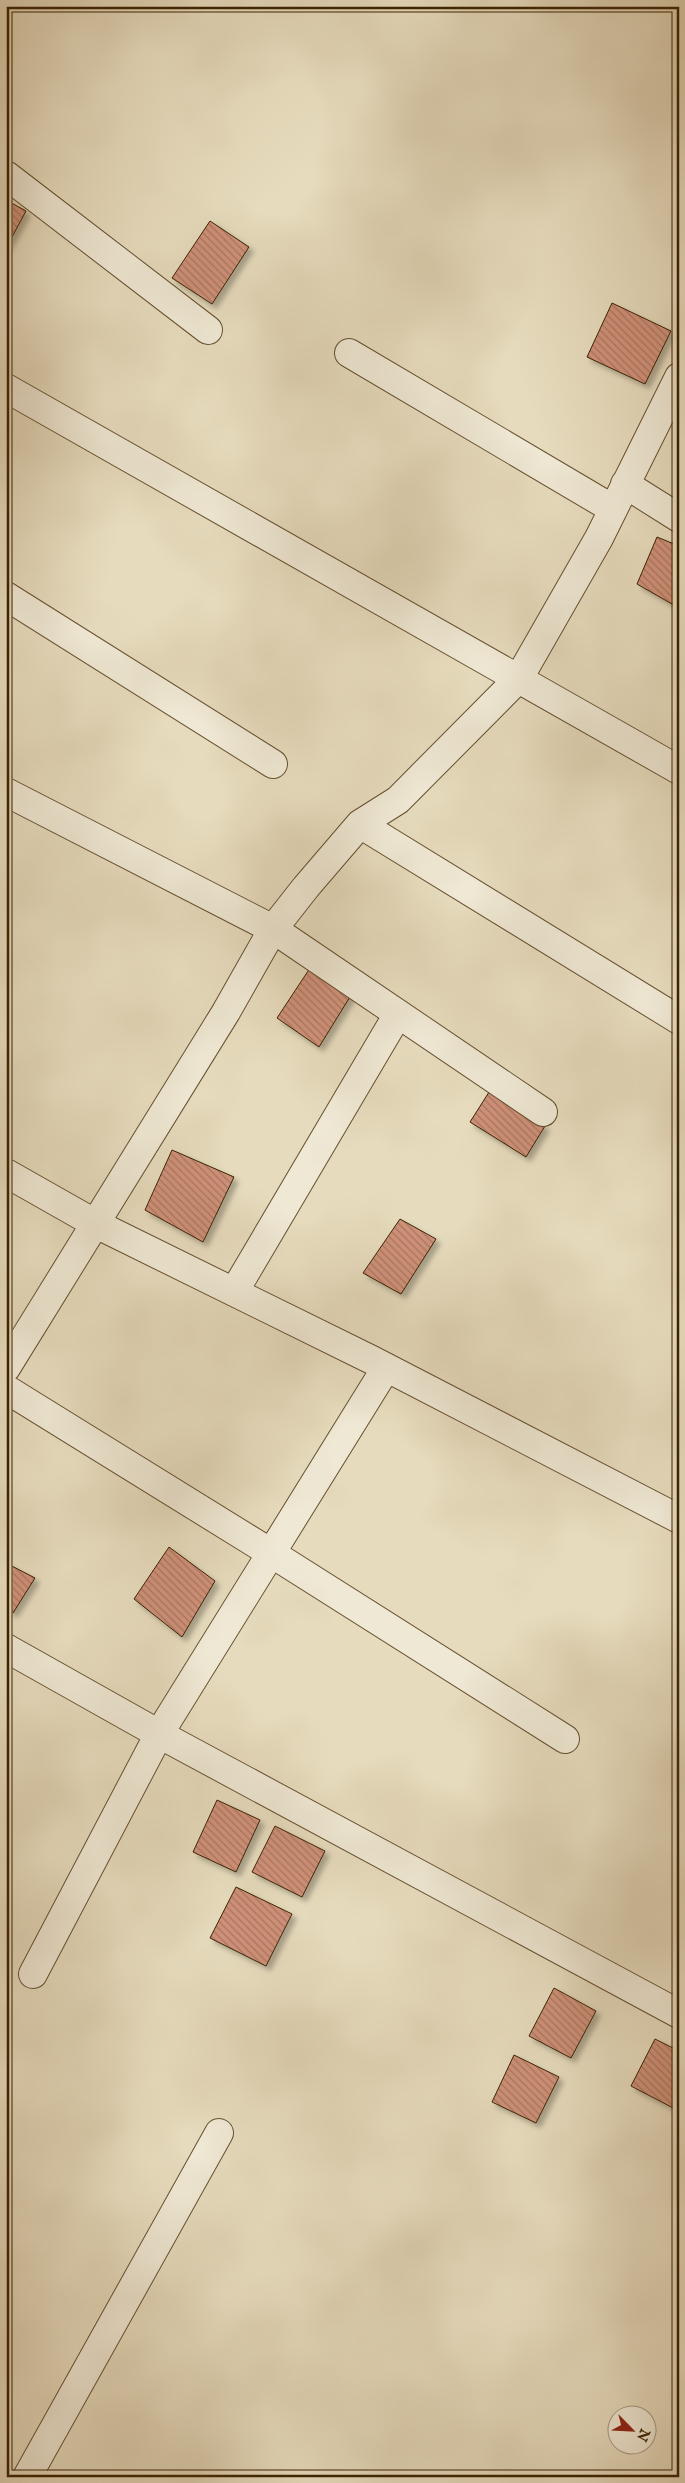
<svg xmlns="http://www.w3.org/2000/svg" width="685" height="2483" font-family="'IM FELL English',serif">
<style>
.building{fill:url(#building-back-hatch);stroke:#3a2201;filter:url(#shadow)}
.lines{fill:none;stroke-linecap:round;stroke-linejoin:round}
.street-casing{stroke:#655030;stroke-width:30}
.street{stroke:#efe8d4;stroke-width:28}
</style>
<defs>
<pattern id="building-back-hatch" width="6" height="6" patternUnits="userSpaceOnUse" patternTransform="scale(1.25)"><rect width="6" height="6" fill="#cf9179"/><path d="M-1 5l2 2M0 0l6 6M5-1l2 2" fill="none" stroke="#a97661"/></pattern>
<filter id="shadow"><feDropShadow dx="4.5" dy="4.5" stdDeviation="2.5" flood-color="#0004"/></filter>
</defs>
<rect width="100%" height="100%" fill="#e6dbbd"/>
<filter id="stains"><feTurbulence type="fractalNoise" baseFrequency=".004" numOctaves="4"/><feColorMatrix values="0 0 0 0 .2 0 0 0 0 .09 0 0 0 0 .02 0 0 0 .5 -.17"/></filter>
<radialGradient id="worn" r=".72"><stop offset=".6" stop-color="#630" stop-opacity="0"/><stop offset="1" stop-color="#630" stop-opacity=".3"/></radialGradient>
<path class="building" d="M6,200L26,211L6,248Z
M210,221L249,247L212,304L172,278Z
M612,303L671,331L645,384L587,357Z
M657,537L679,546V608L637,584Z
M312,965L353,992L319,1047L277,1018Z
M491,1089L545,1126L526,1157L470,1122Z
M172,1150L234,1177L203,1242L145,1210Z
M400,1219L436,1239L401,1294L363,1273Z
M169,1547L215,1581L182,1637L134,1599Z
M6,1563L35,1578L13,1613L6,1609Z
M217,1800L260,1820L236,1872L193,1852Z
M275,1826L325,1851L302,1897L252,1872Z
M236,1887L292,1914L266,1966L210,1938Z
M554,1988L596,2011L571,2058L529,2036Z
M655,2039L679,2051V2111L631,2086Z
M514,2055L559,2077L536,2123L492,2102Z"/>
<g class="lines">
<g class="street-casing">
<path id="street" d="M6,175L208,330
M349,353L613,509
M6,388L679,770
M625,484L679,518
M6,596L273,764
M6,792L273,929L543,1112
M360,824L679,1020
M6,1173L96,1224L372,1360L679,1519
M234,1292L398,1014
M6,1368L226,1012L273,929L306,887L360,824L398,800L519,678L599,538L679,377
M6,1389L271,1553L565,1739
M6,1648L159,1734L679,2014
M33,1974L159,1734L386,1368
M27,2477L219,2133"/>
</g>
<use href="#street" class="street"/>
</g>
<rect width="685" height="2483" fill="none" stroke="#e6dbbd" stroke-width="25"/>
<rect x="8" y="8" width="670" height="2468" fill="none" stroke="#3a2201" stroke-width="2.5"/>
<rect x="12" y="12" width="660" height="2458" fill="none" stroke="#3a2201"/>
<g transform="translate(632 2430) rotate(114)"><circle r="24" fill="#efe8d4" stroke="#a79980"/>
<path d="M0-4L9 19L0 12L-9 19Z" fill="#8f2418"/>
<text y="-8" font-size="14" font-weight="bold" text-anchor="middle" fill="#3a2201">N</text>
</g>
<rect width="100%" height="100%" filter="url(#stains)"/>
<rect width="100%" height="100%" fill="url(#worn)"/>
</svg>
